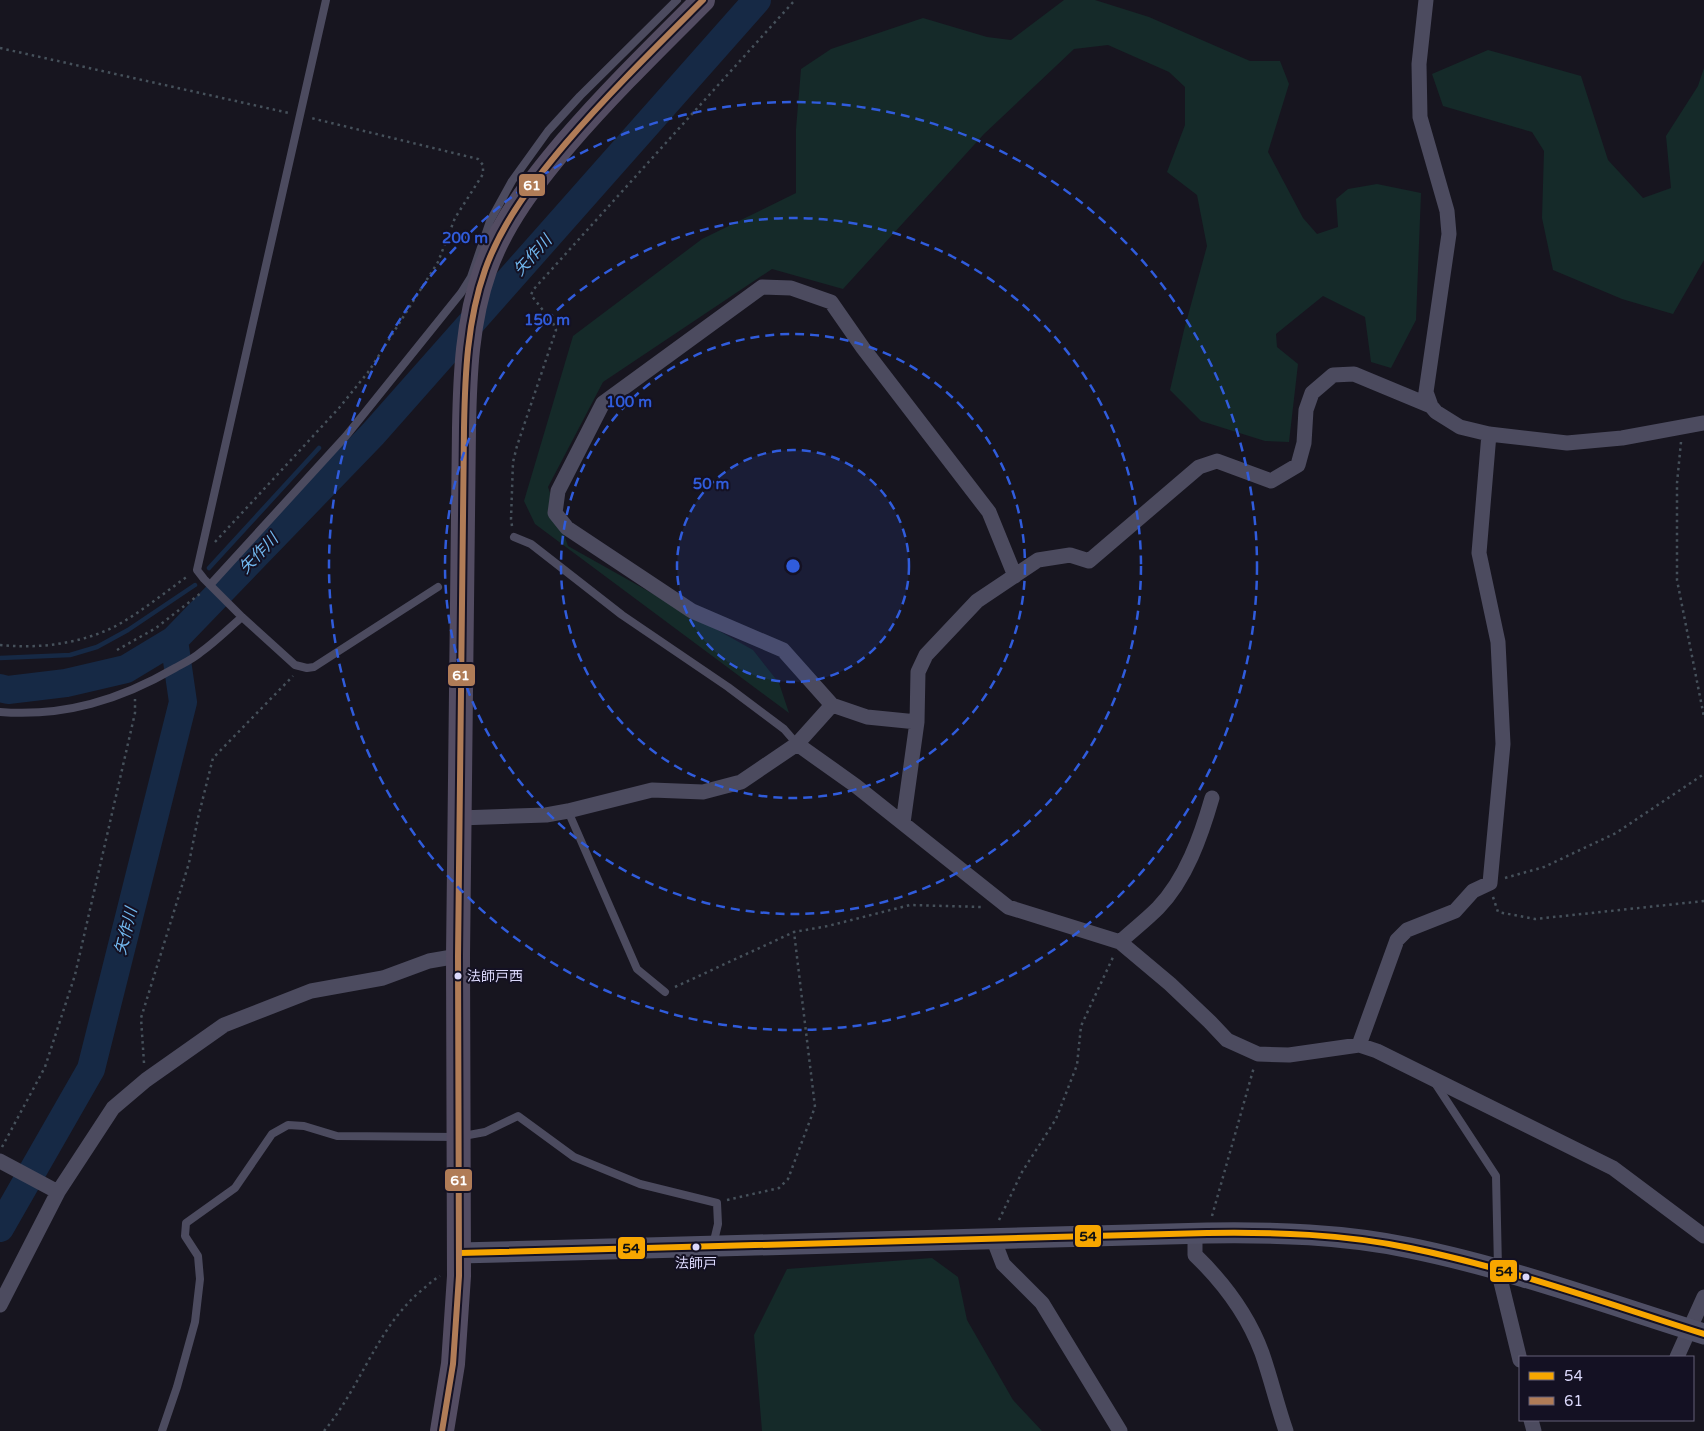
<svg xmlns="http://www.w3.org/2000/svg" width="1704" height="1431" font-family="'Varela Round','Noto Sans JP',sans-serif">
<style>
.green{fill:#152a29}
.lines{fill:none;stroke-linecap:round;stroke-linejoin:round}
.stream{stroke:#162945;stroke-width:4.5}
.river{stroke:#162945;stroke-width:28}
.path{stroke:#46515b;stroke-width:2.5;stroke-dasharray:2.5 4;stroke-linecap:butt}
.lane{stroke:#4c4b5f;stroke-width:8}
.street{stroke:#4c4b5f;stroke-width:15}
.secondary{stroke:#4f4f65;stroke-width:21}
.primary{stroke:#534c62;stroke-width:24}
.bus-1-casing{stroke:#141123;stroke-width:10}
.bus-2-casing{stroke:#141123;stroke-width:10}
.bus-1{stroke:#f7a600;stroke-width:6}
.bus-2{stroke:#b07c57;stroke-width:6}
.ring{fill:none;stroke:#305cdc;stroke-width:2.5;stroke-dasharray:9 6}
.bus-dot{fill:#dbd8fb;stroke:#141123;stroke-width:2}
.labels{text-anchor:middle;stroke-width:4;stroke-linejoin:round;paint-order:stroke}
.bus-label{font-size:14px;fill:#dbd8fb;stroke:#141123;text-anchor:start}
.water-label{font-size:16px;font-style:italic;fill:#72b8ef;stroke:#141123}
.centre{fill:#305cdc;stroke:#141123;stroke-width:2.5}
.ring-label{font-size:15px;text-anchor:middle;font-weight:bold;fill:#305cdc;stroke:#141123;stroke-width:4;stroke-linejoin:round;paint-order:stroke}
.line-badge{stroke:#141123;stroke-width:2}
.badge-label{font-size:14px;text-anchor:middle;font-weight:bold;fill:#fff}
.pale-badge-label{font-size:14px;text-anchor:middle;font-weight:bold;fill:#111}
</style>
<rect width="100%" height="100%" fill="#17151f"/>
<path class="green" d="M1064,0H1095L1149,17L1250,61H1280L1289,84L1268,152L1303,218L1317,234L1338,227L1336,199L1348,189L1377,184L1421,193L1416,320L1391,368L1371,362L1365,317L1323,296L1276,334L1277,347L1298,364L1289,442L1265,441L1201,421L1170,390L1184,330L1207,246L1197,195L1167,172L1185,125V87L1169,72L1108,45L1074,49L984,134L843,289L772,269L603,382L548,487L568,546L753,650L779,683L789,713L535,524L524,501L573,336L702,239L796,193V129L801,69L831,49L923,18L987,37L1011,40Z
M1488,50L1581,76L1608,160L1643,198L1671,188L1666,136L1698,86L1704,68V260L1673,314L1622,299L1553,270L1542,218L1544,151L1532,132L1443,106L1432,74Z
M932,1258L958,1277L967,1320L1013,1400L1042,1431H762L754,1335L787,1269Z"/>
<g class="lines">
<path class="stream" d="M209,568L319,448
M0,658L70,655L97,647L128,630L195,585"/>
<path class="river" d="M0,688L8,690L66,683L126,669L174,640
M0,1228L91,1069L183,702L174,640L373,434L757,0"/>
<path class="path" d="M0,48L289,113
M1681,442L1677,483V580L1704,717
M512,526L511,519L513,462L517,446L556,330L553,323L531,295L533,290L795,0
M215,542L339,408L369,371L438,262L455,218L483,174V165L478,159L311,118
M0,645C38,649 79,644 114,627C140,613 164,593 188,576
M117,650L156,628L201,593
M1505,878L1544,867L1616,833L1704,774
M1493,897L1498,912L1535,919L1704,901
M675,987L794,932L828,926L910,905L982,907
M144,1063L141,1018L189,863L198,818L213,758L293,676
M2,1147L45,1067L75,975L135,713V699
M727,1200L779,1188L788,1179L815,1107L794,932
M1212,1216L1254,1067
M999,1220L1022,1172L1056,1119L1077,1065L1081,1026L1114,955
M324,1431C361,1387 377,1327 422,1290C428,1285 434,1279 440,1276"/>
<path class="lane" d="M326,0L197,570L204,579L242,617L295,665L307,668L314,667L438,587
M514,537L531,544L622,615L728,687L784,729L797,744
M210,585L346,436L461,293L471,277L490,221L512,181L548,131L580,96L677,0
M0,712C64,717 120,700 175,668C184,663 193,659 201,652C215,642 228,629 242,617
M568,811L637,969L665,992
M1435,1083L1496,1176L1498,1268
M162,1431L177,1387L195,1322L200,1279L198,1256L185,1236L186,1223L235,1188L272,1134L288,1125L304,1126L337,1136L458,1137L485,1132L518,1116L574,1157L640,1184L717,1203L718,1224L713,1245"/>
<path class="street" d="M1426,0L1419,64L1420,117L1447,211L1449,234L1426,392L1431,406L1436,412L1460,427L1489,434L1567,443L1622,438L1704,423
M832,705L783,650L692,611L567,528L555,513L558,491L603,403L762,287L791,288L831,302L863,348L989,512L1015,576
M797,744L856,786L1008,907L1120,942L1170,984L1210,1022L1227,1040L1258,1054L1289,1055L1359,1045L1377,1051L1613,1168L1704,1236
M459,818L546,815L568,811L652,790L703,792L741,782L797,744L832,705L867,717L917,722
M903,823L917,722L918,672L926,655L977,601L1038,560L1070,555L1089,561L1199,467L1217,461L1271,481L1298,465L1304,443L1306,410L1312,393L1333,375L1354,374L1431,406
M1120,942C1132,931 1146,920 1158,908C1186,879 1201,836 1212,798
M1359,1045L1397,940L1407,930L1455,911L1473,891L1490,883L1503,744L1498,642L1479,553L1489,434
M0,1161L58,1192
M1195,1233V1255C1224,1283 1248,1315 1262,1353C1271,1379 1277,1405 1286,1431
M993,1238L1003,1264L1042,1303L1120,1431
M1498,1270L1520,1360
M0,1305L58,1192L113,1108L146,1080L224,1025L311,991L383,978L429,961L458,956
M1677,1357L1704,1297
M1531,1420L1534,1431"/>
<path class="secondary" d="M459,1253L1207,1233C1275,1232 1344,1234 1410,1248C1509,1268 1608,1304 1704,1334"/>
<path class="primary" d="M442,1431L453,1364L459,1276L458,956L464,428C465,375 467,321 485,270C502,222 533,182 566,143C609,93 656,47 703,0"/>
<g class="bus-1-casing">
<path id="bus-1" d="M459,1253L1207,1233C1275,1232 1344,1234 1410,1248C1509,1268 1608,1304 1704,1334"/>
</g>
<g class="bus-2-casing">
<path id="bus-2" d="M442,1431L453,1364L459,1276L458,956L464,428C465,375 467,321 485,270C502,222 533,182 566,143C609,93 656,47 703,0"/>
</g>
<use href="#bus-1" class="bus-1"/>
<use href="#bus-2" class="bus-2"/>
</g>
<circle cx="793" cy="566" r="116" fill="#305cdc" fill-opacity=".12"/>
<g class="ring">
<circle cx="793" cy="566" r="116"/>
<circle cx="793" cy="566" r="232"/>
<circle cx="793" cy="566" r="348"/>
<circle cx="793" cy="566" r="464"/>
</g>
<g class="bus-dot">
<circle cx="458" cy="976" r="4.5"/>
<circle cx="696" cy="1247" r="4.5"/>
<circle cx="1526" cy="1277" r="4.5"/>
</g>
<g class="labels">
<g class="bus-label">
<text x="467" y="981">法師戸西</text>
<text x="696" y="1268" text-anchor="middle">法師戸</text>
</g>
<g class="water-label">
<text transform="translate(532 255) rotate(-48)" y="6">矢作川</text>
<text transform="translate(258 553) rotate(-46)" y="6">矢作川</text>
<text transform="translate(125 931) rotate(-76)" y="6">矢作川</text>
</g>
</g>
<circle cx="793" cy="566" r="8" class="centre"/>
<g class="ring-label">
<text x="465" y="243">200 m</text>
<text x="547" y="325">150 m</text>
<text x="629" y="407">100 m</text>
<text x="711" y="489">50 m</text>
</g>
<g class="line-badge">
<rect x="518" y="173" width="28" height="24" rx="5" fill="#b07c57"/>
<rect x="447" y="663" width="29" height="24" rx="5" fill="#b07c57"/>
<rect x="444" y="1168" width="29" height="24" rx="5" fill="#b07c57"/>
<rect x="1074" y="1224" width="28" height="24" rx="5" fill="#f7a600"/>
<rect x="617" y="1236" width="29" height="24" rx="5" fill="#f7a600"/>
<rect x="1489" y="1259" width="29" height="24" rx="5" fill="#f7a600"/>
</g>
<g class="badge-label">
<text x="532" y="190">61</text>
<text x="461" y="680">61</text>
<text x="459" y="1185">61</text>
</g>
<g class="pale-badge-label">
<text x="1088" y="1241">54</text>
<text x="631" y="1253">54</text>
<text x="1504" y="1276">54</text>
</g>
<rect x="1519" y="1356" width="175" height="65" fill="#141123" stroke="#646179"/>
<rect x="1529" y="1372" width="25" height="8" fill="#f7a600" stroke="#646179"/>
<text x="1564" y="1381" font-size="15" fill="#dbd8fb">54</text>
<rect x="1529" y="1397" width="25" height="8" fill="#b07c57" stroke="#646179"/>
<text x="1564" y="1406" font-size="15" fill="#dbd8fb">61</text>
</svg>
